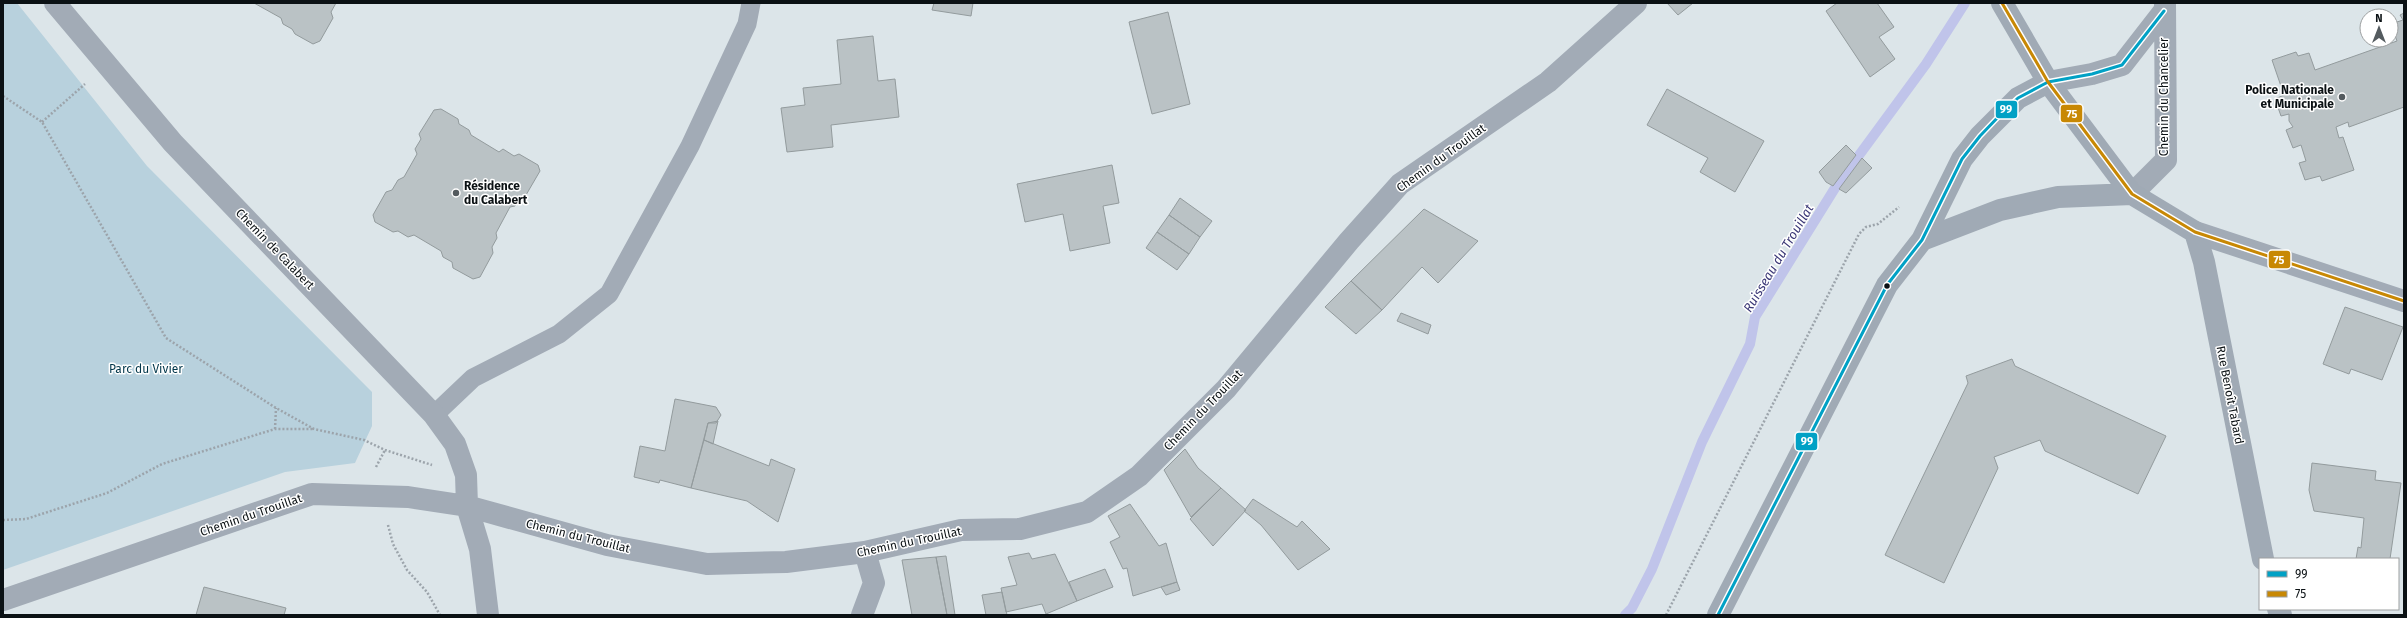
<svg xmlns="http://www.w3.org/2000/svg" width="2407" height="618" font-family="'Fira Sans',sans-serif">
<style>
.green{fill:#b8d1dd}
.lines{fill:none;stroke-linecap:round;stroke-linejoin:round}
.stream{stroke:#c0c4ea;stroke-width:10}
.building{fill:#bac2c5;stroke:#939b9d}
.path{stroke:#9ca4ab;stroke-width:2.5;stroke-dasharray:2 2;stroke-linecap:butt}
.service{stroke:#a2abb6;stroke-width:19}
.minor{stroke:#a2abb6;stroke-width:22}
.tertiary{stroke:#a2abb6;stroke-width:22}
.secondary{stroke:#a0aab5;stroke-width:22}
.bus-1-casing{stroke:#fff;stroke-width:6}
.bus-2-casing{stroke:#fff;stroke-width:6}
.bus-1{stroke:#01a1c5;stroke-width:3}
.bus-2{stroke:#c88804;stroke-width:3}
.poi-dot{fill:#545b5f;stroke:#fff;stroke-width:1.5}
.bus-dot{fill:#0b1114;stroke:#fff;stroke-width:1.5}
.labels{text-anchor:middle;stroke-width:3;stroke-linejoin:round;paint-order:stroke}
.poi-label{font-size:12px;font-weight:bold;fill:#0b1114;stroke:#fff;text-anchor:end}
.street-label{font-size:12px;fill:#0b1114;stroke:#fff}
.park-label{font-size:12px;fill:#01364a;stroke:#fff}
.water-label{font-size:13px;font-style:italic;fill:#3c3977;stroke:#fff}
.line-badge{stroke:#fff;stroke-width:1.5}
.badge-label{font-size:11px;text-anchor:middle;font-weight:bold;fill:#fff}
</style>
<rect width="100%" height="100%" fill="#dce5e9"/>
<path class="green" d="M3,3H17L147,166L372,392V426L355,463L285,472L3,570Z"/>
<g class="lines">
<path class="stream" d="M1625,615L1632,608L1652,569L1702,442L1750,344L1755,317L1835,188L1926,64L1965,3"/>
</g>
<path class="building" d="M254,3H336L331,12L333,18L320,41L313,44L295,34L292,29L283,24L281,18Z
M934,3H973L971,16L932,10Z
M1667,3H1693L1678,15Z
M1837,3H1877L1894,27L1879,37L1895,59L1870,77L1826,11Z
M1168,12L1190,104L1152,114L1129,22Z
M2404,13V107L2349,127L2348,122L2336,127L2339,138L2343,137L2354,170L2322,181L2320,176L2305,180L2299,163L2306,161L2301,145L2293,148L2286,130L2293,127L2289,121V114L2281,116L2275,99L2284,95L2272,60L2296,52L2298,56L2309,53L2315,70L2397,41L2391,24L2403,20L2400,15Z
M873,36L878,81L895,79L899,117L831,125L833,147L787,152L781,108L805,105L803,88L841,84L837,40Z
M1667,89L1764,141L1735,192L1700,172L1708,158L1647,125Z
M441,109L458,119L459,124L469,130L471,135L499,152L503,149L514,156L519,154L538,165L540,171L526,195L520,197L515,206L510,207L496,233L497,238L492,247L493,253L480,277L473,279L453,268L452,262L443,257L441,251L414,235L408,237L398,231L393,232L375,222L373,215L386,192L392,190L398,180L404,177L417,154L415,149L421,139L419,134L434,110Z
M1846,145L1856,155L1833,186L1826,182L1819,172Z
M1862,158L1872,168L1846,193L1839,189Z
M1112,165L1119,203L1103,206L1110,243L1070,251L1063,214L1025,222L1017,184Z
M1180,198L1212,221L1200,237L1169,215Z
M1424,209L1478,241L1438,283L1422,267L1382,310L1351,281Z
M1169,215L1200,237L1189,254L1157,232Z
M1157,232L1189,254L1177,270L1146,248Z
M1351,281L1382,310L1356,334L1325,307Z
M2345,307L2403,327L2382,380L2351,369L2349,374L2323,364Z
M1401,313L1431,325L1428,334L1397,321Z
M2012,359L2015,366L2166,436L2138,494L2045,451L2040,440L1994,457L1998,468L1944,583L1885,555L1968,383L1966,376Z
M675,399L716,407L721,415L716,423H708L691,488L660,480L659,483L634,477L640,446L665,451Z
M718,421L713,444L704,440L708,423Z
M704,440L769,466L771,459L795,469L778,522L747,501L691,488Z
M1185,449L1198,468L1221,488L1191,517L1164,470Z
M2312,463L2376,471L2375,480L2401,483L2390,559H2356L2358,547L2361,548L2364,518L2314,511L2309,490Z
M1221,488L1246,510L1213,546L1190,519Z
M1253,499L1297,527L1302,521L1330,549L1298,570L1261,525L1244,511Z
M1130,504L1159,546L1166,543L1177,582L1133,596L1127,568L1123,569L1110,542L1120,537L1108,516Z
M1029,553L1032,559L1055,554L1077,601L1046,614L1042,604L1006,612L1001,588L1017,585L1008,557Z
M946,556L955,615H947L936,557Z
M936,557L947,615H912L902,560Z
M1105,569L1113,587L1077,601L1069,582Z
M1177,582L1180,590L1166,595L1161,587Z
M204,587L286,608L284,615H196Z
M1002,592L1007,615H986L982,595Z"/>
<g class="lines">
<path class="path" d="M3,96L42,122L166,338L276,408L314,429L364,440L385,450L432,465
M42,122L85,84
M275,429L276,408
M376,467L385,450
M3,520L26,519L107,493L162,464L275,429H314
M388,525L393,544L407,570L427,592L440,615
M1666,615L1859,234L1866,227L1878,224L1899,207"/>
<path class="service" d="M434,415L473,378L559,334L609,294L690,146L747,24L751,3"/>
<path class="minor" d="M55,3L173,143L434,415L455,444L466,475L467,506L480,549L488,615
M2195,232L2404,301
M3,600L312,494L408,497L467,506L607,545L707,564L786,562L865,552L961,530L1020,529L1087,512L1139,476L1226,389L1349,241L1400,184L1548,82L1636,3
M862,615L874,583L865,552"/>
<path class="tertiary" d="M2048,82L2092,74L2122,65L2164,11
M2132,194L2166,160L2165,3"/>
<path class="secondary" d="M2002,3L2048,82L2132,194L2195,232L2204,262L2263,559
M1922,240L2000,210L2058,197L2132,194
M2278,609L2281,615
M1718,615L1887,285L1922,240L1962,159L1980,136L2018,98L2048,82"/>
<g class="bus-1-casing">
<path id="bus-1" d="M1718,615L1887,285L1922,240L1962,159L1980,136L2001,114L2018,98L2048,82L2092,74L2122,65L2164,11"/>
</g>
<g class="bus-2-casing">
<path id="bus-2" d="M2002,3L2048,82L2132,194L2195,232L2404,301"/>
</g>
<use href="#bus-1" class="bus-1"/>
<use href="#bus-2" class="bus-2"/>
</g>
<g class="poi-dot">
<circle cx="2342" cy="97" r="4"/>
<circle cx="456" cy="193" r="4"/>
</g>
<circle class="bus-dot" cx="1887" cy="286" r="3.5"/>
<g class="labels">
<g class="poi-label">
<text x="2334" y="94">Police Nationale<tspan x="2334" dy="14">et Municipale</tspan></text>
<text x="464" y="190" text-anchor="start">Résidence<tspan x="464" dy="14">du Calabert</tspan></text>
</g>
<g class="street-label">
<text transform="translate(2164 97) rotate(-90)" y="4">Chemin du Chancelier</text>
<text transform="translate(1441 158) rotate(-36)" y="4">Chemin du Trouillat</text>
<text transform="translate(275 249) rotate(46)" y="4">Chemin de Calabert</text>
<text transform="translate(2230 395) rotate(79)" y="4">Rue Benoît Tabard</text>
<text transform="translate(1203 410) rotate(-46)" y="4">Chemin du Trouillat</text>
<text transform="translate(251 515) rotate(-19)" y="4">Chemin du Trouillat</text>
<text transform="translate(578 536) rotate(14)" y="4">Chemin du Trouillat</text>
<text transform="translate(909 542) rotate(-12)" y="4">Chemin du Trouillat</text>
</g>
<g class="park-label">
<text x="146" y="373">Parc du Vivier</text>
</g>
<g class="water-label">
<text transform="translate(1778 258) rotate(-59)" y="5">Ruisseau du Trouillat</text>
</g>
</g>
<g class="line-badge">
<rect x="1995" y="100" width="23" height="19" rx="4" fill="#01a1c5"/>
<rect x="2060" y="104" width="23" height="19" rx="4" fill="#c88804"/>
<rect x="2268" y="250" width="23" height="19" rx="4" fill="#c88804"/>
<rect x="1795" y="432" width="23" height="19" rx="4" fill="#01a1c5"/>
</g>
<g class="badge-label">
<text x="2006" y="113">99</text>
<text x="2072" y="118">75</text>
<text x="2279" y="264">75</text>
<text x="1807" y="445">99</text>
</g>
<rect width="2407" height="618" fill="none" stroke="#0b1114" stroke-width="8"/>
<rect x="2259" y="558" width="140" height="52" fill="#ffffff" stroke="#9da0a1"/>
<rect x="2267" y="571" width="20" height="6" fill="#01a1c5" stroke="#9da0a1"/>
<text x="2295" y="578" font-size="12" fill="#0b1114">99</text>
<rect x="2267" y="591" width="20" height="6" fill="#c88804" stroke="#9da0a1"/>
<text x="2295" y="598" font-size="12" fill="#0b1114">75</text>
<g transform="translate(2379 28)"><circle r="19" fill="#ffffff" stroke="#9da0a1"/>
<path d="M0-3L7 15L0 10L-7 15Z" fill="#545b5f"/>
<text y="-6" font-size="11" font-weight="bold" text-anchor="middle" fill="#0b1114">N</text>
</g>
</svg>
